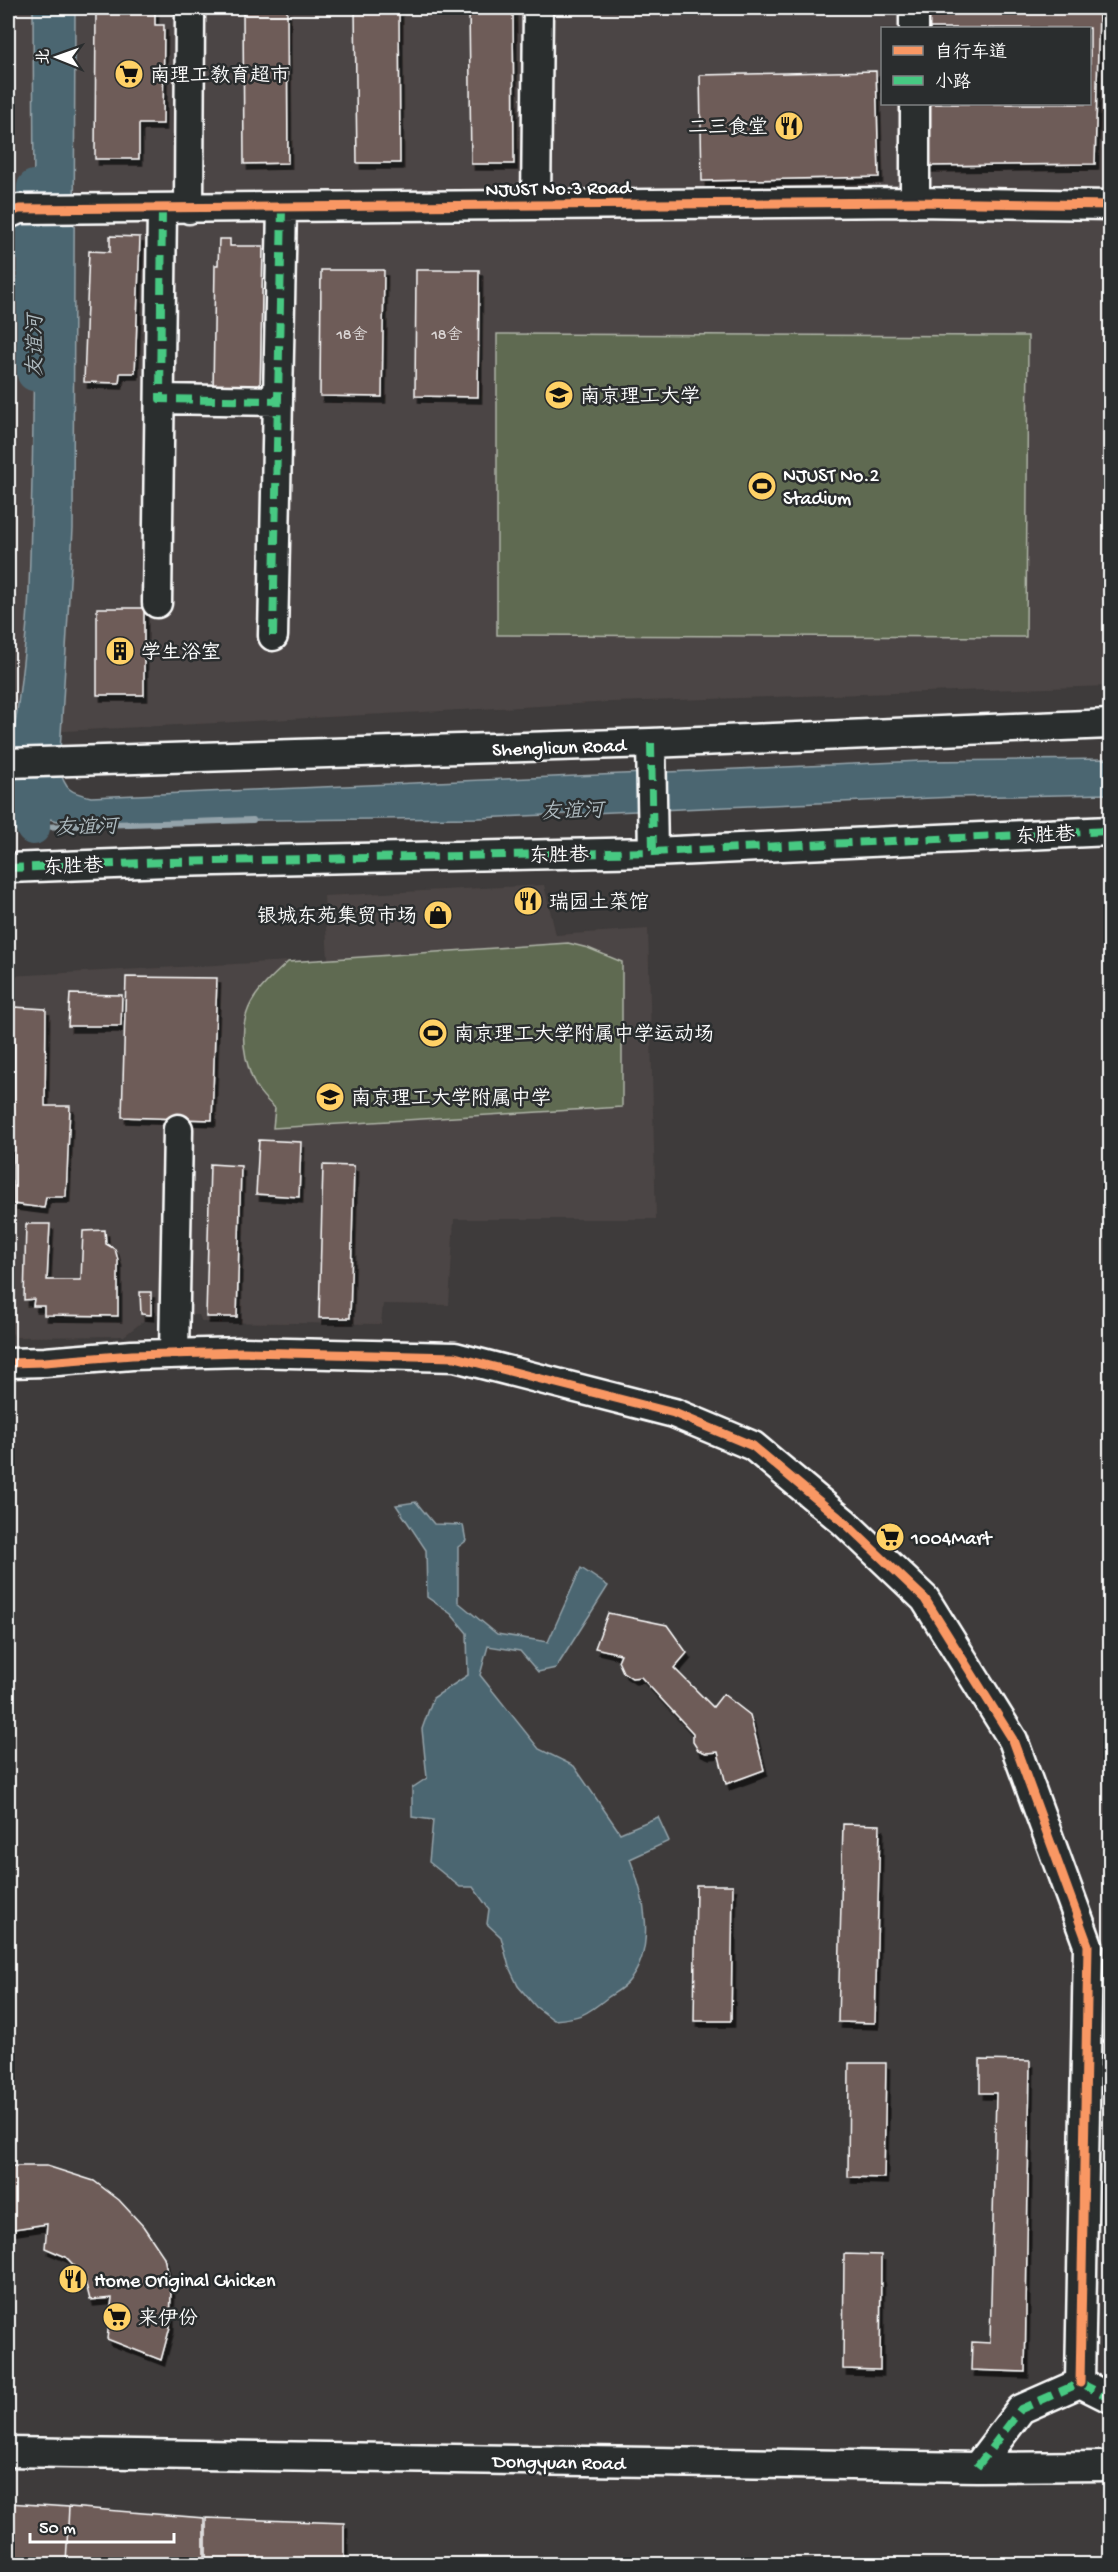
<svg xmlns="http://www.w3.org/2000/svg" width="1118" height="2572" font-family="'Gochi Hand','LXGW WenKai TC',sans-serif">
<style>
.built{fill:#4c4544;fill-rule:evenodd}
.green{fill:#5f6a51;stroke:#afb4a8;stroke-width:1.5}
.water{fill:#4c6671;stroke:#94a3aa;stroke-width:1.5}
.lines{fill:none;stroke-linecap:round;stroke-linejoin:round}
.stream{stroke:#94a3aa;stroke-width:6}
.river{stroke:#4c6671;stroke-width:34}
.building{fill:#6e5b58;stroke:#fff;stroke-width:1.5;filter:url(#shadow)}
.minor-casing{stroke:#fff;stroke-width:33}
.minor{stroke:#2a2d2e;stroke-width:28}
.quiet{stroke:#46c982;stroke-width:8;stroke-dasharray:15 8;stroke-linecap:butt}
.cycleway-casing{stroke:#2a2d2e;stroke-width:13}
.cycleway{stroke:#f99763;stroke-width:9}
.labels{text-anchor:middle;stroke-width:5;stroke-linejoin:round;paint-order:stroke}
.number-label{font-size:16px;fill:#dbd6d5}
.poi-label{font-size:20px;fill:#fff;stroke:#2a2d2e;text-anchor:start}
.street-label{font-size:20px;fill:#fff;stroke:#2a2d2e}
.water-label{font-size:21px;font-style:italic;fill:#aebabf;stroke:#2a2d2e}
</style>
<defs>
<filter id="shadow"><feDropShadow dx="3.5" dy="6" stdDeviation="0" flood-color="#0009"/></filter>
</defs>
<rect width="100%" height="100%" fill="#3e3b3b"/>
<filter id="ink" filterUnits="userSpaceOnUse"><feTurbulence type="fractalNoise" baseFrequency=".0167" numOctaves="2"/><feDisplacementMap in="SourceGraphic" scale="12" xChannelSelector="R" yChannelSelector="G"/><feConvolveMatrix kernelMatrix="1 2 1 2 8 2 1 2 1" color-interpolation-filters="sRGB"/></filter>
<g filter="url(#ink)">
<path class="built" d="M8,8H1110V686L613,702L8,734ZM882,28H1090V104H882Z
M544,885L556,935L648,929L656,1219H454L449,1305L383,1304L381,1324L202,1322L199,1315H151L124,1336L15,1337L8,1327V976L328,959L324,896Z"/>
<path class="green" d="M497,334L1028,336L1026,637L497,635Z
M568,943L588,948L622,962V1107L273,1128L275,1108C256,1091 252,1083 246,1058C236,1011 255,992 288,962Z"/>
<path class="water" d="M33,8H75L73,529L59,769C66,790 69,792 91,797L922,761L1110,759V794L955,797L479,818L63,822C42,818 20,814 15,789C8,761 14,732 18,704C23,665 28,626 29,587C36,394 34,200 33,8Z
M416,1502L434,1524L463,1525L466,1541L458,1547V1602L497,1634L548,1642L581,1568L608,1586L556,1668L538,1672L520,1651L488,1646L480,1675L539,1749L574,1766L620,1833L658,1817L669,1841L630,1859C644,1894 657,1948 629,1981C624,1988 614,1993 607,1998C586,2015 580,2018 554,2020L536,2007L518,1986L509,1967L501,1937L487,1924L489,1909L473,1887H460L429,1862L433,1820L412,1817V1788L427,1778L422,1729L433,1698L468,1675L467,1633L451,1614L427,1597L426,1550L396,1505Z"/>
<g class="lines">
<path class="stream" d="M8,828L253,820"/>
<path class="river" d="M34,374V187
M33,828V769"/>
</g>
<path class="building" d="M96,8H155V25H164L163,124H139V159H95Z
M243,8H287L288,163L244,164Z
M355,8H399L400,163H357Z
M469,8H513L514,164H471Z
M925,8H1099L1095,164L926,166L925,104H1090V28H925Z
M876,71L879,177L702,181L700,75Z
M110,236L140,237L135,373H120L119,383L84,382L89,251L110,252Z
M219,239H230V246H263L260,392L213,391L215,265H218Z
M321,270H384L382,397L320,396Z
M416,270H479L478,397L415,396Z
M97,608H144V695H97Z
M126,977L217,978L212,1120L122,1117Z
M70,994L122,995L121,1026H68Z
M14,1007L46,1009L45,1106H70L66,1197H46L44,1208L13,1204Z
M259,1140L301,1142L299,1197L256,1194Z
M210,1164L241,1166L237,1317H206Z
M323,1165L354,1166L350,1318H319Z
M26,1224H50L47,1280H81L83,1231L105,1230L106,1244L115,1249L118,1260V1316L44,1315V1306H33L34,1299L24,1300Z
M140,1292H151V1315L141,1314Z
M608,1613L667,1625L687,1653L674,1668L713,1707L723,1694L750,1715L764,1770L726,1784L718,1752L706,1753L698,1750L693,1742V1733L641,1677L632,1678L623,1672L618,1661L621,1654L595,1648Z
M843,1824L880,1825L875,2023L838,2022Z
M696,1885H733L731,2021H694Z
M980,2060L1030,2061L1025,2372L971,2370L972,2342L990,2343L996,2093H980Z
M849,2063H886L884,2178L848,2177Z
M14,2166H47L94,2181L119,2200L143,2226L164,2257L171,2290L170,2327L161,2360L107,2339L112,2298L90,2300L84,2276L66,2257L45,2248L47,2224L8,2230V2168Z
M844,2254L881,2255L880,2370L843,2369Z
M8,2503L69,2507L66,2564H8Z
M69,2507L204,2518V2564H66Z
M206,2518L344,2523V2564H206Z"/>
<g class="lines">
<g class="minor-casing">
<path id="minor" d="M914,8V28
M915,104V202
M536,205L538,8
M189,209L190,8
M8,214L19,209L915,202L1110,205
M160,399L278,401
M157,603L162,209
M273,636L282,208
M651,743L653,852
M8,763L651,743L1110,724
M8,868L168,862L653,852L1110,831
M174,1354L178,1129
M8,1363L45,1362L132,1355L243,1352L455,1357L674,1413L753,1446L844,1522L925,1599L1013,1740L1088,1945L1080,2383
M1080,2383L1110,2398
M8,2452L977,2467L1110,2466
M977,2467L1021,2409L1080,2383"/>
</g>
<use href="#minor" class="minor"/>
<path class="quiet" d="M162,209L160,399L278,401
M273,636L282,208
M651,743L653,852
M8,868L168,862L653,852L1110,831
M1080,2383L1110,2398
M977,2467L1021,2409L1080,2383"/>
<g class="cycleway-casing">
<path id="cycleway" d="M8,214L19,209L915,202L1110,205
M8,1363L45,1362L132,1355L243,1352L455,1357L674,1413L753,1446L844,1522L925,1599L1013,1740L1088,1945L1080,2383"/>
</g>
<use href="#cycleway" class="cycleway"/>
</g>
</g>
<defs>
<g id="supermarket-disc" transform="scale(1.5)"><circle r="9.5" fill="#ffd166" stroke="#2a2d2e"/><path d="M-6-5.5h2.5l.6 2H6L4.5 2H-2.5L-4.4-4H-6ZM-1.5 3.2a1.3 1.3 0 1 0 .1 0ZM3 3.2a1.3 1.3 0 1 0 .1 0Z" fill="#111"/></g>
<g id="restaurant-disc" transform="scale(1.5)"><circle r="9.5" fill="#ffd166" stroke="#2a2d2e"/><path d="M-5-6h1v4h1v-4h1v4h1v-4h1v5L-1.5 .5V6h-2V.5L-5-1ZM5-6V6H3V1.5H1.5Q1.5-4 5-6Z" fill="#111"/></g>
<g id="university-disc" transform="scale(1.5)"><circle r="9.5" fill="#ffd166" stroke="#2a2d2e"/><path d="M0-5L7-2L0 1L-7-2ZM-4 1L0 2.5L4 1V4Q0 6-4 4Z" fill="#111"/></g>
<g id="stadium-disc" transform="scale(1.5)"><circle r="9.5" fill="#ffd166" stroke="#2a2d2e"/><path d="M0-5a6.5 5 0 1 0 0 10a6.5 5 0 1 0 0-10ZM-3.5-1.8h7v3.6h-7Z" fill="#111"/></g>
<g id="building-disc" transform="scale(1.5)"><circle r="9.5" fill="#ffd166" stroke="#2a2d2e"/><path d="M-4-6H4V6H1V3H-1V6H-4ZM-2.5-4.3h1.7v1.8h-1.7ZM.8-4.3h1.7v1.8H.8ZM-2.5-1h1.7V.8h-1.7ZM.8-1h1.7V.8H.8Z" fill="#111"/></g>
<g id="shop-disc" transform="scale(1.5)"><circle r="9.5" fill="#ffd166" stroke="#2a2d2e"/><path d="M-5-2.5h2.3a2.7 3.5 0 0 1 5.4 0H5L5.5 6h-11ZM-1.5-2.5h3a1.5 2.3 0 0 0-3 0Z" fill="#111"/></g>
<g id="school-disc" transform="scale(1.5)"><circle r="9.5" fill="#ffd166" stroke="#2a2d2e"/><path d="M0-5L7-2L0 1L-7-2ZM-4 1L0 2.5L4 1V4Q0 6-4 4Z" fill="#111"/></g>
</defs>
<g fill-rule="evenodd">
<use href="#supermarket-disc" x="129" y="74"/>
<use href="#restaurant-disc" x="789" y="126"/>
<use href="#university-disc" x="559" y="395"/>
<use href="#stadium-disc" x="762" y="486"/>
<use href="#building-disc" x="120" y="651"/>
<use href="#restaurant-disc" x="528" y="901"/>
<use href="#shop-disc" x="438" y="915"/>
<use href="#stadium-disc" x="433" y="1033"/>
<use href="#school-disc" x="330" y="1097"/>
<use href="#supermarket-disc" x="890" y="1537"/>
<use href="#restaurant-disc" x="73" y="2279"/>
<use href="#supermarket-disc" x="117" y="2317"/>
</g>
<g class="labels">
<g class="number-label">
<text x="352" y="339">18舍</text>
<text x="447" y="339">18舍</text>
</g>
<g class="poi-label">
<text x="150" y="81">南理工教育超市</text>
<text x="768" y="133" text-anchor="end">二三食堂</text>
<text x="580" y="402">南京理工大学</text>
<text x="783" y="481">NJUST No.2<tspan x="783" dy="23">Stadium</tspan></text>
<text x="141" y="658">学生浴室</text>
<text x="549" y="908">瑞园土菜馆</text>
<text x="417" y="922" text-anchor="end">银城东苑集贸市场</text>
<text x="454" y="1040">南京理工大学附属中学运动场</text>
<text x="351" y="1104">南京理工大学附属中学</text>
<text x="911" y="1544">1004Mart</text>
<text x="94" y="2286">Home Original Chicken</text>
<text x="138" y="2324">来伊份</text>
</g>
<g class="street-label">
<text transform="translate(558 187) rotate(-1)" y="7">NJUST No.3 Road</text>
<text transform="translate(559 746) rotate(-2)" y="7">Shenglicun Road</text>
<text transform="translate(1045 834) rotate(-3)" y="7">东胜巷</text>
<text transform="translate(559 854) rotate(-1)" y="7">东胜巷</text>
<text transform="translate(73 865) rotate(-2)" y="7">东胜巷</text>
<text transform="translate(559 2461) rotate(1)" y="7">Dongyuan Road</text>
</g>
<g class="water-label">
<text transform="translate(34 346) rotate(-90)" y="7">友谊河</text>
<text transform="translate(572 810) rotate(-2)" y="7">友谊河</text>
<text transform="translate(86 826) rotate(-2)" y="7">友谊河</text>
</g>
</g>
<rect width="1118" height="2572" fill="none" stroke="#2a2d2e" stroke-width="30"/>
<rect x="15" y="15" width="1088" height="2542" fill="none" stroke="#fff" stroke-width="2" filter="url(#ink)"/>
<rect x="881" y="27" width="210" height="78" fill="#2a2d2e" stroke="#7f8182" stroke-width="1.5"/>
<rect x="893" y="46" width="30" height="9" fill="#f99763" stroke="#7f8182" stroke-width="1.5"/>
<text x="935" y="57" font-size="18" fill="#ffffff">自行车道</text>
<rect x="893" y="76" width="30" height="9" fill="#46c982" stroke="#7f8182" stroke-width="1.5"/>
<text x="935" y="87" font-size="18" fill="#ffffff">小路</text>
<g transform="translate(57 57) rotate(271)" stroke="#2a2d2e" stroke-width="4.5" paint-order="stroke">
<path d="M0-4.5L10 22L0 15L-10 22Z" fill="#ffffff"/>
<text y="-9" font-size="16" font-weight="bold" text-anchor="middle" fill="#ffffff">北</text>
</g>
<path d="M30 2533v9h144v-9" fill="none" stroke="#ffffff" stroke-width="3"/>
<text x="39" y="2533" font-size="18" fill="#ffffff" stroke="#2a2d2e" stroke-width="4.5" paint-order="stroke">50 m</text>
</svg>
